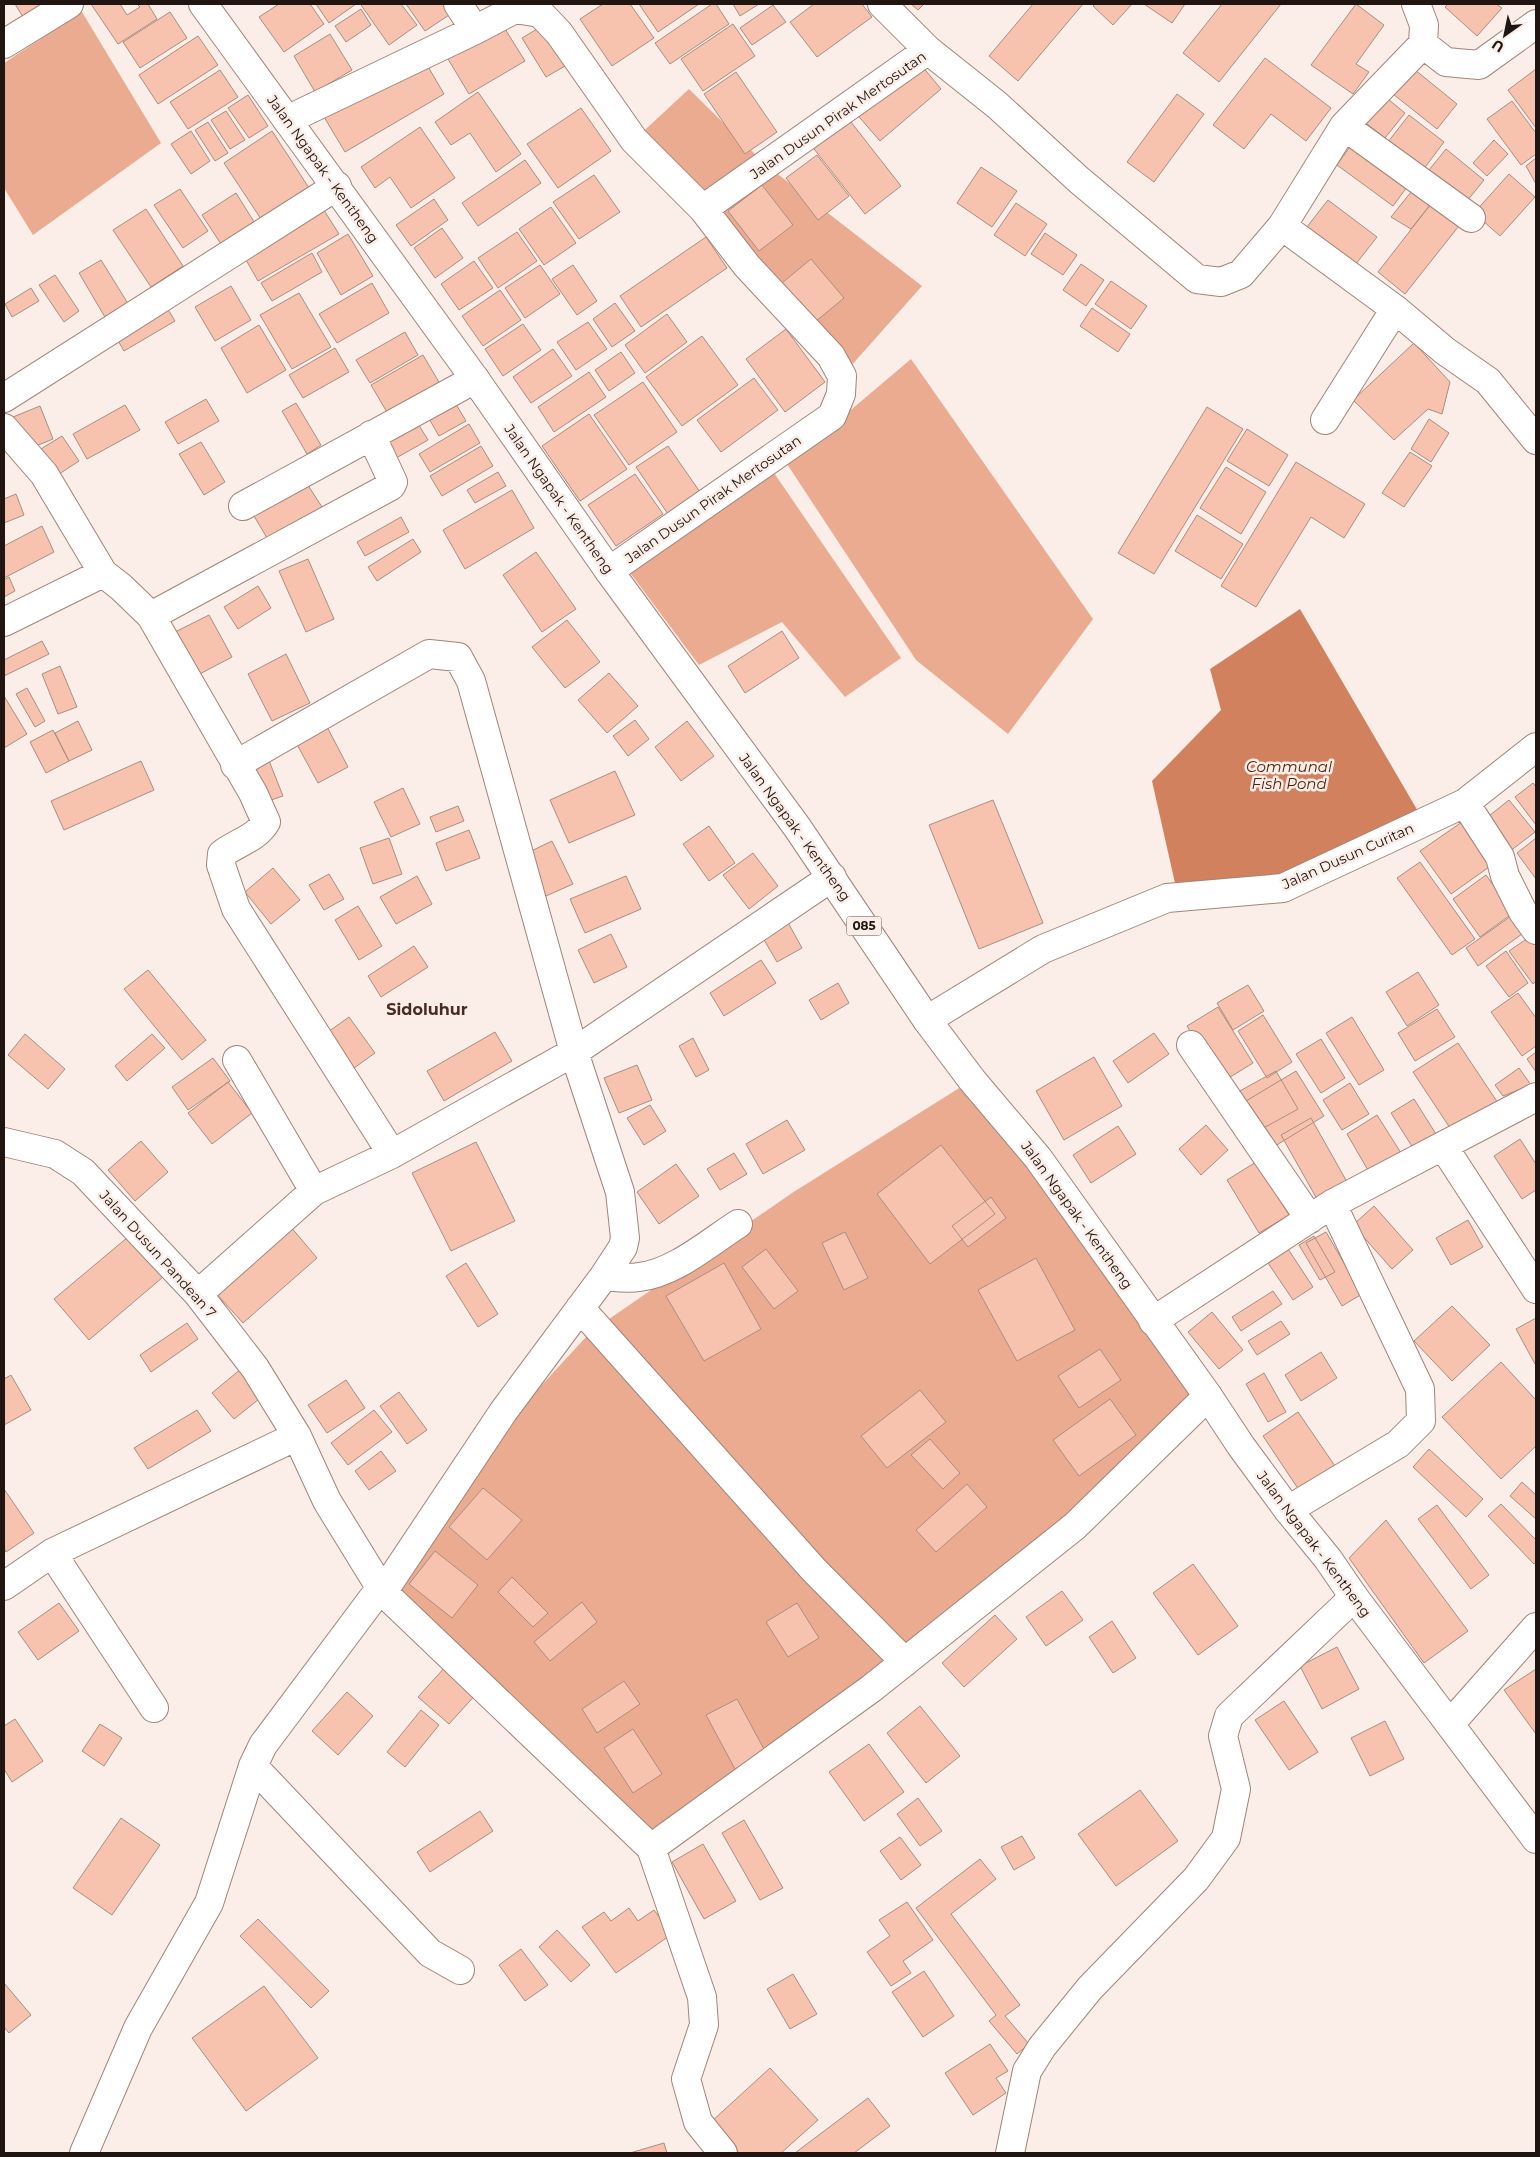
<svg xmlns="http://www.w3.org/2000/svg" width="1540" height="2157" font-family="Montserrat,sans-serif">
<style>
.green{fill:#ebab91}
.water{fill:#d2815f}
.building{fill:#f7c3ae;stroke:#ac8d80}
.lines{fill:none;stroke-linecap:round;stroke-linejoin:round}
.minor-casing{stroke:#a28478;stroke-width:30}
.major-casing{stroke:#a28478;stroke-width:30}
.minor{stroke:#fff;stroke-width:28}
.major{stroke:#fff;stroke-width:28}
.labels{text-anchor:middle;stroke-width:5;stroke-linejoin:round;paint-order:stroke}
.shield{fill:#fbede8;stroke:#625651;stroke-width:1}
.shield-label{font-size:12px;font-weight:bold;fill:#201510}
.street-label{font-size:14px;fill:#201510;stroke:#fbede8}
.water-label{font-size:15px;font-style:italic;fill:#511e04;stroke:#fbede8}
.quarter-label{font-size:16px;font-weight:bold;fill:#462d22;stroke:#fbede8}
</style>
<rect width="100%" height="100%" fill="#fbede8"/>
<path class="green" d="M82,12L161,143L33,235L4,188V63Z
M689,89L766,165L922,286L842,376L634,140Z
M911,359L1093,619L1008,734L916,660L787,464Z
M774,473L901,658L845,697L782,622L699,665L628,570Z
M972,1080L1208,1396L1075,1526L651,1848L373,1598L528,1400L586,1337L612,1317L792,1193Z"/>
<path class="water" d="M1300,609L1419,813L1283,882L1177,892L1152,781L1221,710L1210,669Z"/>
<path class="building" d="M15,4H57L26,22Z
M91,4H120L127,15L140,7L137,4H148L157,19L118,44Z
M279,4H310L324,24L284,52L259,17Z
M316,4H356L329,23Z
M363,4H401L417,25L389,45L361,5Z
M406,4H450L455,11L425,31Z
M603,4H630L654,38L612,66L580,19Z
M639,4H699L658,32Z
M712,4H716L729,24L670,64L655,43Z
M733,4H759L740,16Z
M814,4H862L872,17L817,57L790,22Z
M911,4H924L918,10Z
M1033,4H1083L1018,81L989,56Z
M1095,4H1132L1113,25L1093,6Z
M1144,4H1185L1172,23Z
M1222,4H1281L1219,82L1183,53Z
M1356,4L1384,25L1356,64L1369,72L1353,94L1311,65Z
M1448,4H1496L1502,8L1477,36L1445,7Z
M773,5L786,22L752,45L740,28Z
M361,9L371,25L346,42L335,26Z
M170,12L187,38L140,68L123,42Z
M500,21L525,61L469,94L445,54Z
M733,24L755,56L703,91L681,59Z
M542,26L565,66L546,77L522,38Z
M330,34L352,70L315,92L294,56Z
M198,36L218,65L158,104L139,75Z
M423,58L444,94L345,152L324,117Z
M1265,58L1331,108L1306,141L1271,114L1244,149L1213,125Z
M916,59L941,89L880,141L854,111Z
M1409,65L1457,104L1437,129L1388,90Z
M1536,69V128L1508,90Z
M220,70L238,97L188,129L170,102Z
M736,72L777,132L745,154L704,94Z
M478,92L521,154L496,172L470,133L451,145L435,122Z
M1177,94L1204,114L1154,182L1127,162Z
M248,95L268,126L249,138L228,108Z
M1383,95L1405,113L1385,138L1362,120Z
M1512,101L1536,133V154L1521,165L1487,119Z
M581,108L611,151L558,188L527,144Z
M226,111L245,140L230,149L211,120Z
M1409,115L1444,142L1423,170L1388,142Z
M847,117L901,186L865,214L811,145Z
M208,122L228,153L215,161L195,130Z
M420,127L455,178L411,208L390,177L375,188L361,167Z
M191,131L210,161L191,174L171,144Z
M272,131L311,191L263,222L224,163Z
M1494,140L1508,154L1487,176L1473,163Z
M1354,141L1410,183L1393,206L1337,165Z
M1446,149L1484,180L1463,206L1425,175Z
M817,155L849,196L818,220L786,178Z
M1536,158V184L1526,166Z
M525,160L541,183L478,226L462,203Z
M981,167L1017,191L992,227L957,203Z
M1509,174L1535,197L1500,236L1474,213Z
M594,175L620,212L579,239L553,202Z
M762,185L793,225L759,251L728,211Z
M1415,187L1434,200L1411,229L1391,217Z
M180,189L208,231L183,248L154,205Z
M236,193L256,225L223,247L202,215Z
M434,199L448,220L411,246L396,225Z
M1328,200L1377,237L1352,269L1303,232Z
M1434,200L1462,222L1405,294L1378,272Z
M1016,203L1047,224L1025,256L994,235Z
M320,204L339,234L258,281L241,251Z
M551,207L576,243L544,265L519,229Z
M146,209L183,266L151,287L113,230Z
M442,228L463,258L435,278L414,248Z
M517,232L537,261L498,288L478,258Z
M1045,233L1077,255L1063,275L1031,254Z
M348,234L373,276L341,295L317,253Z
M706,237L727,268L641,327L620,296Z
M312,253L322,272L272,301L261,283Z
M811,259L844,298L815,322L782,283Z
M101,260L132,310L109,324L79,273Z
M474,261L493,288L459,310L441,284Z
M1081,264L1104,280L1086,306L1063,290Z
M540,265L560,294L525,318L505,288Z
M573,265L597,301L577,315L552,279Z
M55,275L79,311L64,322L39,285Z
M1111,281L1147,306L1131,329L1095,304Z
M372,283L389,313L337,343L319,314Z
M231,286L251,320L215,341L195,307Z
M31,288L39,301L12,317L5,304Z
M500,290L521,320L483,346L462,316Z
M299,293L331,347L292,369L260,315Z
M164,303L175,321L124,351L113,332Z
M615,303L635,331L612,347L593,319Z
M1092,308L1130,334L1118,352L1080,326Z
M667,314L687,342L645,373L625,345Z
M588,322L607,349L576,370L557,342Z
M523,324L541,350L503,376L485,349Z
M259,325L286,370L247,393L221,348Z
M786,329L825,382L785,412L746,359Z
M405,332L418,355L370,383L356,360Z
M702,336L738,385L682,426L646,377Z
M1414,343L1450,382L1442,414L1428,409L1394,440L1353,400Z
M335,348L349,372L303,398L289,375Z
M553,349L572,376L531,403L513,377Z
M621,352L635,373L609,391L595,370Z
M423,355L443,389L391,419L371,385Z
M589,372L606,397L554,432L538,407Z
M754,378L778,410L721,452L697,420Z
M643,382L677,432L629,465L594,415Z
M206,399L219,421L178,444L165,422Z
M454,401L466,421L439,436L428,417Z
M296,403L321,445L307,454L282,411Z
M125,405L140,430L87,459L73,434Z
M40,406L53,439L26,450L13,417Z
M1207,407L1243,429L1154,574L1118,553Z
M589,414L627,469L580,501L542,446Z
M1429,419L1449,433L1431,462L1411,449Z
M417,422L428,440L389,462L379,444Z
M469,424L480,443L430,472L419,454Z
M1247,429L1288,455L1269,486L1227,461Z
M62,436L79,461L53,478L36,452Z
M201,442L225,482L204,495L179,454Z
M481,446L493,466L442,496L430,476Z
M668,446L700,492L668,514L636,467Z
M1410,452L1432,466L1404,507L1382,493Z
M1296,462L1365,504L1344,538L1311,517L1256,607L1221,586Z
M1226,467L1266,492L1241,534L1200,508Z
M498,472L506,486L475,503L467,490Z
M635,474L663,514L616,546L588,505Z
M302,476L322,507L267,538L247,504Z
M512,490L534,528L465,569L443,530Z
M16,494L24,515L4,523V499Z
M1197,515L1243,544L1221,579L1175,551Z
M401,517L409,532L365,556L357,542Z
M42,526L54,552L4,578V546Z
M413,539L421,552L377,581L368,567Z
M536,552L576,609L542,632L503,575Z
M308,559L334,619L306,632L279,571Z
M9,577L15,591L4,597V580Z
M258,586L271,608L238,629L224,607Z
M209,615L232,657L196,676L173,633Z
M567,620L600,662L565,688L532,647Z
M782,631L799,658L745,693L728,666Z
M42,641L49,654L4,676V660Z
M286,654L310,703L272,721L248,674Z
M60,666L77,707L58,714L42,674Z
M609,673L638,706L607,733L578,700Z
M27,688L45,721L35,727L16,694Z
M4,696L27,734L4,748Z
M635,720L649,739L628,756L613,736Z
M78,721L92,750L69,761L55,733Z
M687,721L714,756L681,781L655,747Z
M325,723L348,767L318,783L294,739Z
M53,730L69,761L46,773L30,742Z
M266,753L283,796L265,802L248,760Z
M141,761L154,790L64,830L51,801Z
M615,771L635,815L569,843L550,800Z
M1533,783L1536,787V825L1515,797Z
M403,788L420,824L391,837L374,802Z
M993,800L1043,923L979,949L929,825Z
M1509,800L1535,832L1509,852L1484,820Z
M458,806L464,821L436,832L430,817Z
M1462,822L1492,865L1451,894L1420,851Z
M709,826L735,863L709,881L683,844Z
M469,830L480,858L446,871L436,843Z
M389,838L402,874L373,884L360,848Z
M1536,838V879L1517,853Z
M552,841L573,884L546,896L525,854Z
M753,853L778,886L749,909L723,875Z
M1420,862L1475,939L1452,955L1397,878Z
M273,868L300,900L271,924L245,892Z
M329,874L344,899L324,910L309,885Z
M1486,875L1513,913L1480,937L1453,899Z
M417,876L432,904L396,924L380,897Z
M626,876L641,909L585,933L570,899Z
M358,906L382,946L359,960L335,920Z
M1514,914L1526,931L1478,966L1466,948Z
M786,919L802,948L777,962L760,933Z
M611,934L627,967L594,983L578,950Z
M1531,936L1536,943V981L1533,984L1509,951Z
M414,946L428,967L381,997L368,976Z
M1506,951L1528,983L1509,997L1486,966Z
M761,960L776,983L724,1016L710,993Z
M148,970L206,1040L182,1060L124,989Z
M1418,972L1439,1005L1407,1026L1386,992Z
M838,983L849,1003L821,1020L809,1000Z
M1248,985L1264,1011L1233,1030L1217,1003Z
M1518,993L1536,1018V1046L1522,1056L1491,1012Z
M1218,1007L1253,1063L1222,1082L1187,1026Z
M1437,1009L1455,1037L1415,1061L1398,1033Z
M1263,1015L1292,1062L1267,1078L1238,1031Z
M349,1017L375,1053L347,1073L321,1037Z
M1352,1017L1384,1070L1359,1085L1326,1033Z
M495,1032L512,1061L444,1101L427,1071Z
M1154,1033L1169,1054L1128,1083L1113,1061Z
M25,1034L65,1069L48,1089L8,1055Z
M152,1034L165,1048L127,1081L115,1066Z
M693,1038L709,1070L696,1077L679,1046Z
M1321,1039L1345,1078L1321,1093L1296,1054Z
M1458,1043L1498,1103L1450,1128L1413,1072Z
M1536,1052V1072L1527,1059Z
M1094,1057L1122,1106L1064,1140L1036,1091Z
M213,1058L230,1081L188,1110L172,1087Z
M637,1065L652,1100L619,1113L604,1078Z
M1519,1068L1531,1085L1503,1096L1495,1085Z
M1276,1071L1298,1109L1260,1130L1238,1092Z
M1296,1071L1324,1116L1275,1146L1246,1101Z
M228,1082L252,1113L212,1144L188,1113Z
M1350,1083L1369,1114L1342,1130L1323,1100Z
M1414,1099L1436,1134L1413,1148L1391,1113Z
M650,1105L666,1131L644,1145L627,1118Z
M1377,1115L1401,1153L1369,1172L1347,1134Z
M1311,1118L1347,1182L1317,1199L1281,1135Z
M787,1120L805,1150L763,1174L746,1144Z
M1206,1125L1228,1150L1201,1175L1179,1149Z
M1118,1126L1136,1154L1091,1183L1073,1155Z
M1520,1139L1536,1164V1190L1522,1199L1494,1156Z
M141,1141L168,1172L135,1201L108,1170Z
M476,1142L515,1221L451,1251L412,1173Z
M941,1145L995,1214L930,1264L877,1194Z
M734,1153L747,1174L720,1190L707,1169Z
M1256,1162L1289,1215L1259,1233L1227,1180Z
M676,1164L699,1196L659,1224L637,1192Z
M991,1197L1006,1218L968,1247L952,1226Z
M1374,1206L1413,1250L1392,1269L1353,1225Z
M1468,1220L1483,1247L1451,1265L1436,1238Z
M290,1226L317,1258L243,1323L214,1291Z
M845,1232L868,1278L844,1290L822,1243Z
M1326,1232L1362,1294L1342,1306L1306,1243Z
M1314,1236L1335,1272L1320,1280L1299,1245Z
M128,1237L163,1277L89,1340L54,1299Z
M766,1249L798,1291L774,1309L742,1267Z
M1288,1249L1313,1287L1293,1300L1268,1263Z
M1036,1258L1075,1330L1017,1361L978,1290Z
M466,1263L498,1314L478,1327L446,1276Z
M724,1263L761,1329L704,1361L666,1296Z
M1273,1291L1282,1304L1241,1331L1232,1317Z
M1452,1306L1490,1345L1452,1381L1414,1341Z
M1212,1312L1243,1350L1219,1369L1188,1332Z
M1536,1318V1363L1535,1364L1516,1329Z
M1281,1321L1290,1334L1257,1355L1248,1341Z
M187,1323L198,1339L151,1372L140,1355Z
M1100,1349L1121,1380L1079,1408L1058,1376Z
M1321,1352L1337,1378L1301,1401L1285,1375Z
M1501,1362L1536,1400V1446L1501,1479L1442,1417Z
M242,1368L264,1395L234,1419L212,1393Z
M1264,1373L1286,1412L1268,1422L1246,1384Z
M11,1375L31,1410L4,1425V1379Z
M346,1380L365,1408L327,1433L308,1405Z
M920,1390L946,1422L887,1468L861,1436Z
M399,1392L427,1430L407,1444L380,1406Z
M1110,1399L1136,1435L1079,1476L1053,1440Z
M197,1410L211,1431L148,1469L134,1448Z
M374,1410L392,1432L348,1465L331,1443Z
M1298,1412L1335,1466L1299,1490L1263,1436Z
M930,1439L960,1473L943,1489L911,1455Z
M1429,1449L1483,1499L1466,1517L1413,1467Z
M381,1451L396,1471L369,1490L355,1471Z
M1522,1482L1536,1495V1519L1510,1496Z
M967,1484L987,1507L936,1552L916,1530Z
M483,1488L522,1520L487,1560L449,1527Z
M4,1489L34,1533L6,1552L4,1548Z
M1501,1504L1536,1540V1562L1534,1564L1488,1516Z
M1437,1505L1489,1575L1471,1589L1418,1519Z
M1386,1520L1468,1631L1424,1663L1349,1558Z
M435,1551L478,1585L452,1618L409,1584Z
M1193,1564L1238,1626L1198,1655L1153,1593Z
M512,1577L548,1613L533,1627L498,1592Z
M1062,1591L1083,1620L1046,1646L1026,1617Z
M582,1602L597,1622L550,1661L534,1642Z
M59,1603L79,1631L38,1660L18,1632Z
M797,1603L819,1638L788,1657L766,1622Z
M995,1615L1017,1639L964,1687L942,1663Z
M1112,1621L1136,1658L1113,1673L1089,1637Z
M1337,1647L1359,1689L1322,1709L1300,1666Z
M447,1665L478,1692L449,1724L418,1697Z
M1536,1669V1734L1504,1690Z
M624,1681L640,1704L597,1733L582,1709Z
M347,1692L373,1716L338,1755L312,1731Z
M737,1699L766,1753L735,1769L706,1715Z
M1284,1701L1318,1752L1289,1770L1255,1720Z
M920,1706L960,1756L926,1783L887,1733Z
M421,1710L439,1725L405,1767L387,1752Z
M15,1719L43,1761L12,1782L4,1769V1726Z
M1385,1721L1404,1759L1370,1776L1351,1738Z
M100,1724L122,1738L104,1766L82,1751Z
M633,1729L662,1774L633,1793L604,1748Z
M869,1744L904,1792L864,1821L829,1772Z
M1140,1790L1178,1841L1116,1886L1078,1834Z
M918,1798L942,1831L920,1846L897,1814Z
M480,1811L493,1831L430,1872L417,1852Z
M121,1818L160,1845L112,1915L73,1888Z
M744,1820L783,1888L760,1900L722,1833Z
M1022,1836L1035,1858L1014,1870L1001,1847Z
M900,1837L921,1865L901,1880L880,1851Z
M703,1844L736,1901L704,1919L672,1862Z
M980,1859L996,1879L951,1914L1020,2005L1005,2016L1029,2044L1017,2054L989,2021L996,2015L916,1908Z
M907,1902L933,1940L903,1961L911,1973L891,1986L867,1952L890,1936L879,1920Z
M629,1908L638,1921L654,1910L672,1934L616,1973L582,1927L604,1912L611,1921Z
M258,1919L329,1991L311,2008L240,1936Z
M557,1930L590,1965L571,1982L539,1947Z
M521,1949L548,1985L525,2001L499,1965Z
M924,1971L954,2016L923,2037L892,1992Z
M793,1974L817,2014L790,2029L767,1989Z
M4,1983L31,2015L9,2033L4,2027Z
M264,1986L318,2058L246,2111L192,2038Z
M990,2044L1008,2071L996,2078L1006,2093L973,2115L945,2073Z
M770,2068L818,2120L781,2153H739L711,2122Z
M868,2098L890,2126L854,2153H795Z
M664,2143L667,2153H630Z"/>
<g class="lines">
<g class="minor-casing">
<path id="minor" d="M458,4L475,30
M882,4L928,50
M1416,4L1424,25L1423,44
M4,44L69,4
M287,120L475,30L515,9L540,13L559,33L634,140L703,209
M1344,126L1471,218
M1282,226L1395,309L1445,351L1488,381L1536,440
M4,398L337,186
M1325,420L1395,309
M4,428L44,474L103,573
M243,506L475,379
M609,571L832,416L841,394L842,376L831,356L747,266L703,209L928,50L997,105L1079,180L1197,279L1221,282L1241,274L1282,226L1344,126L1423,44L1446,62L1479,65L1536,24
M151,616L391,486L393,482L371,435
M4,622L103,573L121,587L151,616L253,793L266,822C257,838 236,843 222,854L221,865L236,909L392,1154
M1465,803L1500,857L1505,876L1523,912L1536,930
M927,1020L1043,949L1167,898L1283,888L1465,803L1536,747
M1191,1045L1310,1219
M237,1060L314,1191
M4,1142L55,1154L83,1172L198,1294L255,1368L297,1436L327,1501L383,1592L651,1848L702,1997L704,2025L686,2079L698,2122L723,2153
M1443,1146L1536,1289
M604,1276C616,1277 627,1279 639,1277C673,1274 710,1242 738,1224
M198,1294L314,1191L392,1154L574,1052L832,877
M580,1308L814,1570L905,1662
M1153,1321L1332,1204L1536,1097
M1288,1510L1398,1444L1421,1421L1420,1389L1332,1204
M52,1553L154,1708
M4,1586L52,1553L297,1436
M1450,1724L1536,1627
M253,1766L430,1953L460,1970
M651,1848L872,1688L1075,1526L1208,1396
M84,2153L138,2028L209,1903L253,1766L263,1745L373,1598L383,1592L503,1412L604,1276L623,1247L625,1238L620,1192L574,1052L471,681L458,657L429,654L235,765
M1010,2153L1027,2071L1042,2047L1090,1988L1196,1879L1226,1838L1236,1789L1223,1736L1229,1716L1354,1597"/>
</g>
<g class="major-casing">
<path id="major" d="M203,4L475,379L609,571L797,827L927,1020L972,1080L1038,1158L1208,1396L1241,1446L1288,1510L1328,1559L1354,1597L1536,1839"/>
</g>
<use href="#minor" class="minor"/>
<use href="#major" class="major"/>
</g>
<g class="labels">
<rect class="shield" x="846.5" y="916.5" width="35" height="19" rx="4"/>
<g class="shield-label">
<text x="864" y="930">085</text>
</g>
<g class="street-label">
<text transform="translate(838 115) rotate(-35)" y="5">Jalan Dusun Pirak Mertosutan</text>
<text transform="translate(323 169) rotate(54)" y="5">Jalan Ngapak - Kentheng</text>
<text transform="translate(559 499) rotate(55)" y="5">Jalan Ngapak - Kentheng</text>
<text transform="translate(713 499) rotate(-35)" y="5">Jalan Dusun Pirak Mertosutan</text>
<text transform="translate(795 827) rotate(54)" y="5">Jalan Ngapak - Kentheng</text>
<text transform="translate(1348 856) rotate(-24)" y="5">Jalan Dusun Curitan</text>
<text transform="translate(1077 1215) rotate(54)" y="5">Jalan Ngapak - Kentheng</text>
<text transform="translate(158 1254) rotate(48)" y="5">Jalan Dusun Pandean 7</text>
<text transform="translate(1314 1544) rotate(53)" y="5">Jalan Ngapak - Kentheng</text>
</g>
<g class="water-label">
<text x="1289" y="772">Communal<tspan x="1289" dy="17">Fish Pond</tspan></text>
</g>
<g class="quarter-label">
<text x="427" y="1015">Sidoluhur</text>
</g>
</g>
<rect width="1540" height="2157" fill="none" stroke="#201510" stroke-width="10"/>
<g transform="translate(1505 35) rotate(213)" stroke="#fbede8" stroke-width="4" paint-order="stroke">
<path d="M0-4L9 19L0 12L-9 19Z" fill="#201510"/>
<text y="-8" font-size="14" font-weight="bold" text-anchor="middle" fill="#201510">U</text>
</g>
</svg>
